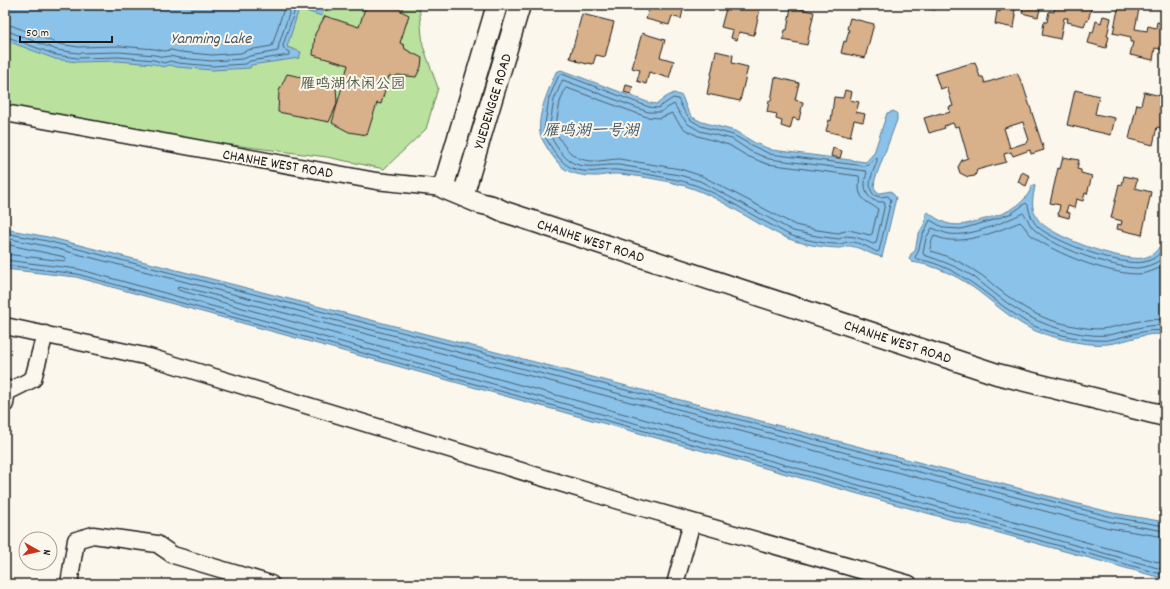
<svg xmlns="http://www.w3.org/2000/svg" width="1170" height="589" font-family="Dekko,'LXGW WenKai TC',sans-serif">
<style>
.green{fill:#bae29e;stroke:#6b7f5d}
.water{fill:#8bc2e9;stroke:#5f8097}
.lines{fill:none;stroke-linecap:round;stroke-linejoin:round}
.shore{stroke:#485e6e;stroke-width:1}
.building{fill:#d8b089;stroke:#1c1c1c;fill-rule:evenodd}
.minor-casing{stroke:#1c1c1c;stroke-width:19}
.major-casing{stroke:#1c1c1c;stroke-width:23}
.minor{stroke:#fbf7ec;stroke-width:16}
.major{stroke:#fbf7ec;stroke-width:20}
.labels{text-anchor:middle;stroke-width:4;stroke-linejoin:round;paint-order:stroke}
.park-label{font-size:15px;fill:#4b5743;stroke:#fbf7ec}
.street-label{font-size:15px;fill:#1c1c1c;stroke:#fbf7ec}
.water-label{font-size:16px;font-style:italic;fill:#435664;stroke:#fbf7ec}
</style>
<rect width="100%" height="100%" fill="#fbf7ec"/>
<filter id="ink" filterUnits="userSpaceOnUse"><feTurbulence type="fractalNoise" baseFrequency=".025" numOctaves="2"/><feDisplacementMap in="SourceGraphic" scale="8" xChannelSelector="R" yChannelSelector="G"/><feConvolveMatrix kernelMatrix="1 2 1 2 8 2 1 2 1" color-interpolation-filters="sRGB"/></filter>
<g filter="url(#ink)">
<path class="green" d="M5,5H419L423,46L438,88L426,129L384,169L327,157L5,116Z"/>
<path class="water" d="M5,5H325L322,16L299,9L287,47L301,52L299,58L251,65L250,68L212,70L177,67L170,65L163,67L154,64L118,61L77,62L55,59L5,40Z
M561,70L650,103L657,104L666,97L674,93L682,96L687,109L692,117L702,122L735,131L755,143L772,150L866,162L874,153L887,113L894,111L897,114V120L875,179L874,187L876,192L880,193L891,191L896,198L882,257C871,255 862,248 851,246C846,245 844,248 840,248C825,248 802,244 789,239C751,223 719,194 678,184C659,179 638,176 619,174C609,173 601,177 592,176C582,176 568,173 561,166C554,159 542,142 540,133C537,114 549,89 556,72Z
M1034,185L1035,186C1033,197 1030,207 1037,218C1047,236 1123,262 1143,258C1157,255 1160,246 1165,235V335C1146,331 1127,342 1108,344C1091,346 1067,341 1051,336C1044,334 1037,332 1031,329C1009,318 991,300 971,286C954,274 933,265 912,262L909,259L911,254L915,251L918,235L925,223L926,213L928,212C940,222 950,227 966,224C991,217 1022,213 1032,186Z
M5,229L48,237L554,367L1113,513L1165,522V579L76,277L5,269Z"/>
<g class="lines">
<path class="shore" d="M5,25L13,26L59,44L78,47L119,46L155,49L164,51L171,50L180,52L212,55L241,53L248,50L272,46L285,5
M5,31L10,32L57,50L78,53L119,52L155,55L164,57L170,56L179,58L212,61L243,59L250,56L278,51L279,44L292,5
M5,36L56,55L77,58L119,57L154,60L164,63L170,61L178,63L212,66L246,64L250,61L289,55V52L284,49L283,45L296,7L301,5L318,10L321,5
M562,74L649,107L658,108L673,98L678,99L684,111L691,120L701,126L733,135L753,146L770,154L865,166L869,165L875,158H877V161C874,171 865,185 874,195L880,197L888,196L891,200L879,251L877,252C869,248 863,244 854,242C846,241 846,243 840,244C829,245 803,239 792,236C785,233 779,229 773,226C741,210 712,187 677,180C658,176 637,172 617,170C601,169 589,175 572,168C561,164 546,142 544,131L549,98L559,75Z
M563,80L648,112H660L674,104L680,114L688,124L700,131L732,139L750,151L769,159L866,171L867,173C862,187 866,203 884,202L885,204L876,243L873,244L864,240L855,237L846,236L839,239L816,236L793,231L700,181L679,175L619,165C594,164 576,174 559,150C555,144 550,137 549,130L554,100Z
M567,88L647,117L660,118L672,113L681,126L686,130L698,136L729,145L747,156L767,164L859,176C860,180 859,184 859,189C861,201 869,203 878,209L872,234L870,235L849,230L838,233L817,230L795,225L702,176L680,169L619,159C610,159 600,162 591,161C572,160 563,146 555,130L560,102L565,89Z
M5,233L47,241L553,371L1112,517L1165,526
M5,238L46,246L551,376L1111,522L1165,531
M5,244L65,257L66,259L64,261L5,254
M1165,245C1161,254 1154,260 1144,262C1122,267 1055,242 1038,227C1032,221 1029,212 1028,205L1026,203L1012,213L993,220L961,229L944,228L930,220L922,236L918,252L915,257L916,259C951,264 976,286 1003,306C1013,313 1023,321 1034,326C1052,334 1088,342 1108,340C1127,337 1145,328 1165,331
M1165,256C1158,263 1148,267 1137,268C1113,268 1053,247 1035,230C1029,226 1028,217 1023,213C1004,222 971,237 950,234C943,233 938,230 932,228L926,238L923,253L924,255C942,261 958,267 974,277C981,282 987,288 994,293C1012,307 1031,320 1054,327C1069,332 1092,337 1108,335C1127,332 1145,323 1165,326
M5,260L78,269L1165,570
M1165,264C1157,270 1147,274 1136,274C1106,273 1056,254 1032,236C1027,232 1025,226 1020,222C1001,230 971,242 950,240C944,240 939,237 934,236L932,240L930,249L931,251C948,256 963,263 978,273C985,277 991,283 997,288C1015,302 1034,316 1057,322C1072,326 1094,331 1108,328C1127,325 1145,317 1165,320
M5,265L77,274L1165,575
M1165,537L1109,528L550,381L179,286L177,288L178,290L1165,564"/>
</g>
<path class="building" d="M366,5H405L401,11L409,15L400,43L404,45L405,49L422,58L421,67L416,77L398,75L394,77L389,76L381,104L377,103L367,135L349,132L332,123L348,65L313,55L315,34L325,16L359,27Z
M650,5H684L681,19L672,16L669,25L646,19Z
M727,5H761L754,35L739,32L737,40L731,38L733,30L721,27Z
M914,5H936L935,10Z
M1002,5H1041L1038,17L1022,13L1023,8L1016,6L1014,15H1016L1014,28L995,24L997,11L1000,12Z
M1055,5L1063,7L1064,5H1092L1088,21H1086L1084,26L1067,22L1068,18H1064L1060,39L1042,35L1044,22H1047L1049,11L1054,12Z
M1119,5L1139,9L1135,29L1147,31L1148,26L1156,28L1157,22L1162,23L1165,14V50L1155,48L1153,60L1130,55L1133,42H1130L1131,37L1113,33Z
M791,7L814,12L807,45L783,40L785,30H787Z
M582,14L614,22L605,57L596,55L593,64L587,63V64L576,61L577,60L570,58Z
M1103,16L1111,18L1107,36L1109,37L1106,48L1088,43L1091,32L1093,33L1096,21L1101,23Z
M850,18L874,24L865,58L841,53L844,41L846,42L849,30L847,29Z
M642,33L665,40L660,57L674,61L669,78L649,72L646,84L637,81L640,70L632,68Z
M716,51L733,55L732,63L748,67L740,101L707,94Z
M975,62L980,77H983L985,83L1017,73L1023,85L1044,150L1031,154L1030,150L1013,156L1011,152L1004,154L1006,162L977,170L975,176L968,177L960,173L958,167L962,160L968,158L959,126L955,127L953,123L944,126L945,128L929,133L924,118L941,113V115L950,112L949,107L953,106L947,87L940,89L935,74ZM1023,122L1029,140L1027,141L1028,142L1010,148L1004,128Z
M287,74L336,84L337,104L329,122L278,112L279,91Z
M775,77L799,83L795,100L803,102L799,120L793,118L790,129L781,126L782,121L776,119L777,114L767,112L769,101H771Z
M626,85L633,87L631,94L624,92Z
M845,90L852,92L850,100L859,102L856,112L865,114L863,122L854,120L850,137L826,131L829,120L831,121L834,97L843,98Z
M1075,90L1099,96L1095,114L1115,118L1111,135L1067,125Z
M1144,92L1165,97V129L1157,127L1153,145L1129,139L1137,104L1141,105Z
M833,148L842,151L840,158L831,156Z
M1063,157L1079,160L1077,169L1081,170V173L1092,176L1087,194L1085,193L1083,201L1076,199L1074,208L1068,206L1066,212L1070,213L1069,218L1058,215L1060,205L1050,203L1058,168L1060,169Z
M1022,172L1030,176L1026,186L1018,182Z
M1124,176L1137,179L1135,188L1151,192L1142,235L1117,229L1118,224L1121,225L1122,221L1111,218L1119,184L1122,185Z"/>
<g class="lines">
<g class="minor-casing">
<path id="minor" d="M5,113L376,181L443,188
M5,326L149,357L619,501L909,584
M5,388L11,390L33,379L45,334
M5,404L7,389
M69,584L76,540L93,535L157,544L173,555L271,584
M675,584L692,522"/>
</g>
<g class="major-casing">
<path id="major" d="M497,5L443,188L479,203L492,206L505,212L997,374L1165,416
M463,196L520,5"/>
</g>
<use href="#minor" class="minor"/>
<use href="#major" class="major"/>
</g>
</g>
<g class="labels">
<g class="park-label">
<text x="353" y="88">雁鸣湖休闲公园</text>
</g>
<g class="street-label">
<text transform="translate(492 101) rotate(-73)" y="5">YUEDENGGE ROAD</text>
<text transform="translate(278 163) rotate(10)" y="5">CHANHE WEST ROAD</text>
<text transform="translate(591 240) rotate(18)" y="5">CHANHE WEST ROAD</text>
<text transform="translate(898 341) rotate(18)" y="5">CHANHE WEST ROAD</text>
</g>
<g class="water-label">
<text x="211" y="43">Yanming Lake</text>
<text x="591" y="135">雁鸣湖一号湖</text>
</g>
</g>
<rect width="1170" height="589" fill="none" stroke="#fbf7ec" stroke-width="20"/>
<rect x="10" y="10" width="1150" height="569" fill="none" stroke="#1c1c1c" stroke-width="1.5" filter="url(#ink)"/>
<g transform="translate(38 551) rotate(98)"><circle r="19" fill="#fbf7ec" stroke="#a29f99"/>
<path d="M0-3L7 15L0 10L-7 15Z" fill="#c8321e"/>
<text y="-6" font-size="11" font-weight="bold" text-anchor="middle" fill="#1c1c1c">N</text>
</g>
<path d="M20 36v6h92v-6" fill="none" stroke="#1c1c1c" stroke-width="2"/>
<text x="26" y="36" font-size="12" fill="#1c1c1c" stroke="#fbf7ec" stroke-width="3" paint-order="stroke">50 m</text>
</svg>
